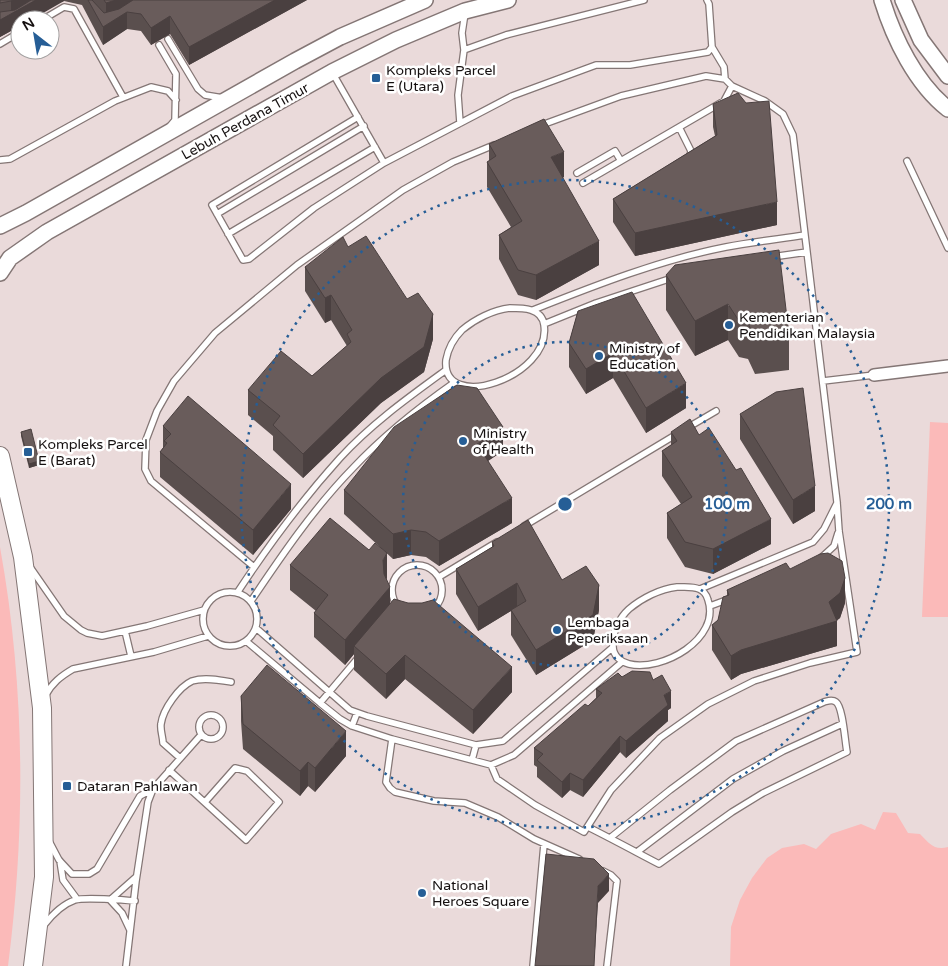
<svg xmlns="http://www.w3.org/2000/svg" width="948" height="966" font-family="'Varela Round',sans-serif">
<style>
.green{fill:#fbbab9}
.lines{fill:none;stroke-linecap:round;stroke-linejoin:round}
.lane-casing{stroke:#847675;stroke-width:8}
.street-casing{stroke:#847675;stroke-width:14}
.secondary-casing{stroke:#847675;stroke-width:18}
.primary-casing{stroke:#847675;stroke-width:20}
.lane{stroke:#fff;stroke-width:5.5}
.street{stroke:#fff;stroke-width:11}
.secondary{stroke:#fff;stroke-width:15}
.primary{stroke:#fff;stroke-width:18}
.wall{fill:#5a4f4e}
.shaded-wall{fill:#4a4040}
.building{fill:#695c5b;stroke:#4a4040}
.ring{fill:none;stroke:#265e96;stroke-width:2.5;stroke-dasharray:2.5 5}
.poi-dot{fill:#265e96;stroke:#fff;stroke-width:2}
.labels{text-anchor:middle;stroke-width:5;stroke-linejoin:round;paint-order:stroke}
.poi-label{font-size:14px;fill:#151010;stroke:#fff;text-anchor:start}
.street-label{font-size:14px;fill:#151010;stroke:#fff}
.centre{fill:#265e96;stroke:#fff;stroke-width:2.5}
.ring-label{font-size:15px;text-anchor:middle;font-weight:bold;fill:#265e96;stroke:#fff;stroke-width:5;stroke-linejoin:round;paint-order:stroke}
</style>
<rect width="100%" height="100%" fill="#eadada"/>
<path class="green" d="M930,422L948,423V617H922Z
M0,547C25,685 26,827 8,966H0Z
M883,812L896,813L908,833L920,834C929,843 934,851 948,847V966H730L731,927L740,900L752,878L767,858L782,848L804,844L816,849L831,834L861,824L875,830Z"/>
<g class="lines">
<g class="lane-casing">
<path id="lane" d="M465,13L462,33L464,50L506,35L644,0
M42,20L64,7L74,9L123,97
M168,39L198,89L205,95L223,98
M0,44L20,32
M159,45L176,74L175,120L170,126
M712,47L724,67L725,79
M332,72L384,163
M358,117L212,205L243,260L249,259L314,208L384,163L512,96L596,65H630L708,52L712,47L709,4L707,0
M460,123L458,95L464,50
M679,127L691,151L690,156
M0,160L10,159L115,101L151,87L168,91L176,100
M907,161L948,248
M577,173L615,151L621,161
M583,183L724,101L732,86
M217,214L364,126
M228,234L375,147
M772,257L807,252
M510,308C523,308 542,308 544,325C552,377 441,414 446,360C448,349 454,338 462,330C475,319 493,310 510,308Z
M533,310C596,285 660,260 726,247C752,242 779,239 805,235
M544,324L596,303L672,278
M823,381L874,375
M687,428L716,411
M524,526L677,434
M822,557L834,546L838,533
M392 590a25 25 0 1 1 50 0a25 25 0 1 1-50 0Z
M30,567L64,616L81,630L87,633L102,636L147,626L204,610
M254,567L151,481L145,469L146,440L157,411L174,381L215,333L297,265L403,190L453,162L494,145
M439,577L497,542
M677,587C684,587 693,586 699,589C704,591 707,596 708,600C721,639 662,672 629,664C621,662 613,656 613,646C612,633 619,618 629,609C642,598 660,589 677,587Z
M700,589L813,542L824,529L837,503
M203 619a27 27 0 1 1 54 0a27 27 0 1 1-54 0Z
M237,593C268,546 302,500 340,458C371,424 409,397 446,370
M251,601C282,555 314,508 353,468C383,436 418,408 455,382
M710,606L729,599
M256,628L350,710L367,716L476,745L503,741L612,648
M125,631L131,656
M246,641L320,703L340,719L352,726L392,739L491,765L514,755L622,662
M45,696C52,683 61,676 73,669L154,652L208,636
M320,703L358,658
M199 727a12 12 0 1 1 24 0a12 12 0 1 1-24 0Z
M352,726L357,713
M392,739L386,782L390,788L395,792L434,801L465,803L498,817L534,839L579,859
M180,758L163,743C163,737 160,730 161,724C163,709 179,687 192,681C204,677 220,680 231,682
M472,760L476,745
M491,765L497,779L535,805L584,832L611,790L660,738L708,704L754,681L810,663L857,652L839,531L837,502L793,135L783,114L765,101L732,86L725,79L706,76L621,96L539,126
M169,770L246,840L279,802L247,771L235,768L205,802
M588,827C612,839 636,852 659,864L732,812L763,793L847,752C845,742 843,707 836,702C832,699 828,701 824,702L736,741L670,790L610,838
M49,841L59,860L72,874H89L97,869L140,796L153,789L201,735
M637,852L733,779L783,751L842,724
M60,861L63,880L77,899
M603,871L611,875L617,881L607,966
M44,925C52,915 63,904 75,900C83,897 125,900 135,901
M130,930L122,913L110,900L136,877
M126,966L136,881L148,802L153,789
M533,966L544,844"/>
</g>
<g class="street-casing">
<path id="street" d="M874,375L948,366"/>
</g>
<g class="secondary-casing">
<path id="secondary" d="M882,0C894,39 916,84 948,109
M903,0L921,40L948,76
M0,226L26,213L295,61L340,37L425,0
M0,273L10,258L47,232L332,72L396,40L465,11L508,0"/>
</g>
<g class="primary-casing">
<path id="primary" d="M0,456L23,557L42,708L44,877L33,966"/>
</g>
<use href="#lane" class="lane"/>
<use href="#street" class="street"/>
<use href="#secondary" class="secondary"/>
<use href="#primary" class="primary"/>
</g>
<path class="wall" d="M0,0H307L189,65L170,34L151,45L141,31L127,29L103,45L82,5L64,1L20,20V26L0,37Z
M713,104L777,225L635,256L613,222V199L715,136L713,127Z
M489,144L564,177L562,178L599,265L536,300L518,295L499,259V235L511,227L487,187V162L489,161Z
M348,247L433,339L424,372L381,403L303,478L273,450V436L248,415V390L312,376L347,346L331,320L325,323L305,291V267Z
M666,275L789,335V370L755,374L748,359L739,357L728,340L695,356L666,310Z
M578,311L686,408L646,433L613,378L586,394L569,367V343Z
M740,414L815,511L793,524L740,439Z
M163,426L291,509L253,555L160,477V452L163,448Z
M21,432L39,465L29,468L21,436Z
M671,432L771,544L713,574L685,567L667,538V513L681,504L662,476V451L671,445Z
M503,451L488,461L512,523L439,566L426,557L411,555L393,559L344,514V490Z
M492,542L562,580L599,610L593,640L536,675L511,635V611L478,631L456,594V569L492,547Z
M290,565L387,578L386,579L390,603L512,692L473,734L405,679L386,699L354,670V654L345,665L314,637V613L316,611L290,590Z
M790,569L845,603L840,618L837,620V646L741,674L731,680L712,650V625L718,620L727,596V590Z
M622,677L653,680L671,708L668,710V721L626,758L620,752L583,797L570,790L562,798L537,777V767L534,765V748L588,706L596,698V689Z
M241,696L346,756L315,792L308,786L300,796L243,749L241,721Z"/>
<path class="shaded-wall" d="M13,0H64V1L31,20H20V26L0,37V20L11,14V1Z
M116,0H144L106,21V3Z
M275,0H307L189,65V47Z
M127,12V29L103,45V27Z
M170,16V34L151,45V28Z
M564,152V177L551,182V157Z
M777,202V225L635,256V233Z
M599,241V265L536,300V275Z
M331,295V320L325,323V298Z
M728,304V340L695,356V321Z
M433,314V339L424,372L381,403L303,478V454Z
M613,353V378L586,394V369Z
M686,383V408L646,433V408Z
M503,427V451L477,468V444Z
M39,461V465L29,468V464Z
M291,484V509L253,555V530Z
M815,486V511L793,524V500Z
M512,498V523L439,566V541Z
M771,519V544L713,574V549Z
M411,530V555L393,559V534Z
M387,553V578L383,585V560Z
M845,578V603L840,618L835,622L837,621V646L741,674L731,680V656L829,602Z
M517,583V608L511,610V611L478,631V607Z
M599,585V610L593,640L536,675V650Z
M390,587V612L354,646V654L345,665V640Z
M405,655V679L386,699V674Z
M512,667V692L473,734V710Z
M671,691V708L668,710V721L626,758V741L664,695Z
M346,731V756L315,792V768Z
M620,736V752L583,797V780Z
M308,762V786L300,796V771Z
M570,773V790L562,798V782Z
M609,874V891L598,903L594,966L598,886Z"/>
<path class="building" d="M0,0H13L11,1L0,3Z
M31,0H36L0,20V12L15,10Z
M88,0H92L104,13L119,9L133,0H275L189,47L170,16L151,28L141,14L127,12L103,27Z
M104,0H116L106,3Z
M738,93L746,103L769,101L777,202L635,233L613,199L717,135L713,104Z
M544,119L564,152L551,157L599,241L536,275L518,270L499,235L522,221L487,162L496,156L489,144Z
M366,236L407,299L418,293L433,314L424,347L381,378L303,454L273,425L280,416L248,390L281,351L312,376L351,342L347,334L352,330L331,295L325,298L305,267L343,237L348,247Z
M779,250L789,335L755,339L748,323L739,321L728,304L695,321L666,275L675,265Z
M632,292L686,383L646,408L613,353L586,369L569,343L578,311Z
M457,385L477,388L503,427L477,444L512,498L439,541L426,532L411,530L393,534L344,490L394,427Z
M803,388L815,486L793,500L740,414L776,392Z
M188,396L291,484L253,530L160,452L167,443L164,441L171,434L163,426Z
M690,419L699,435L709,428L736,470L741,468L771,519L713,549L685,542L667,513L692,497L662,451L677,441L671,432Z
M31,429L39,461L29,464L21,432Z
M330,518L369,550L375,543L387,553L383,560L384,574L390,587L345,640L314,613L328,595L290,565Z
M528,520L562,580L586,566L599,585L593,615L536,650L511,610L526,601L517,583L478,607L456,569L494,546L492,542Z
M828,553L842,561L845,578L840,593L829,602L837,621L741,650L731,656L712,625L718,620L723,597L729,595L727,590L786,563L790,569L820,554Z
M394,599L408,603H422L433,600L512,667L473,710L405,655L386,674L354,646Z
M267,665L346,731L315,768L308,762L300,771L243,724L241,696Z
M632,671L650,672L653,680L662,675L671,691L664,695L668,705L626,741L620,736L583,780L570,773L562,782L537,760L543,754L534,748L585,704L588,706L602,693L596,689L618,673L622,677Z
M546,854L594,859L609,874L598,886L594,966H535Z"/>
<g class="ring">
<circle cx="565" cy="504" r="162"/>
<circle cx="565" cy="504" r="324"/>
</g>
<g class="poi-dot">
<rect x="371" y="73" width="10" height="10" rx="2.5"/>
<circle cx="729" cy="325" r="5"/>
<circle cx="599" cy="356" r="5"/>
<circle cx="463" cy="441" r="5"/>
<rect x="23" y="447" width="10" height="10" rx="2.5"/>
<circle cx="557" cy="630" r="5"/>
<rect x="62" y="781" width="10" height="10" rx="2.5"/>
<circle cx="422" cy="893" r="5"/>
</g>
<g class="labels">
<g class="poi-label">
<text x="386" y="75">Kompleks Parcel<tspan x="386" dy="16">E (Utara)</tspan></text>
<text x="739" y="322">Kementerian<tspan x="739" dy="16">Pendidikan Malaysia</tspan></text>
<text x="609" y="353">Ministry of<tspan x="609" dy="16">Education</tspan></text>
<text x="473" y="438">Ministry<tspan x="473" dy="16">of Health</tspan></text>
<text x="38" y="449">Kompleks Parcel<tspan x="38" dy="16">E (Barat)</tspan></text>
<text x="567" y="627">Lembaga<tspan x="567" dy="16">Peperiksaan</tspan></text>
<text x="77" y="791">Dataran Pahlawan</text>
<text x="432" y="890">National<tspan x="432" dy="16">Heroes Square</tspan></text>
</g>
<g class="street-label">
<text transform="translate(245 121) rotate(-29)" y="5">Lebuh Perdana Timur</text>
</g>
</g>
<circle cx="565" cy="504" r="8" class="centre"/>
<g class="ring-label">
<text x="727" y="509">100 m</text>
<text x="889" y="509">200 m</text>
</g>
<g transform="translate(35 35) rotate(329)"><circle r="24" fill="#ffffff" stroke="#a19f9f"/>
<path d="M0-4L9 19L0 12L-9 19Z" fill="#265e96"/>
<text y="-8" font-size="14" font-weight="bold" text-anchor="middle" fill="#151010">N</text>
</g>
</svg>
